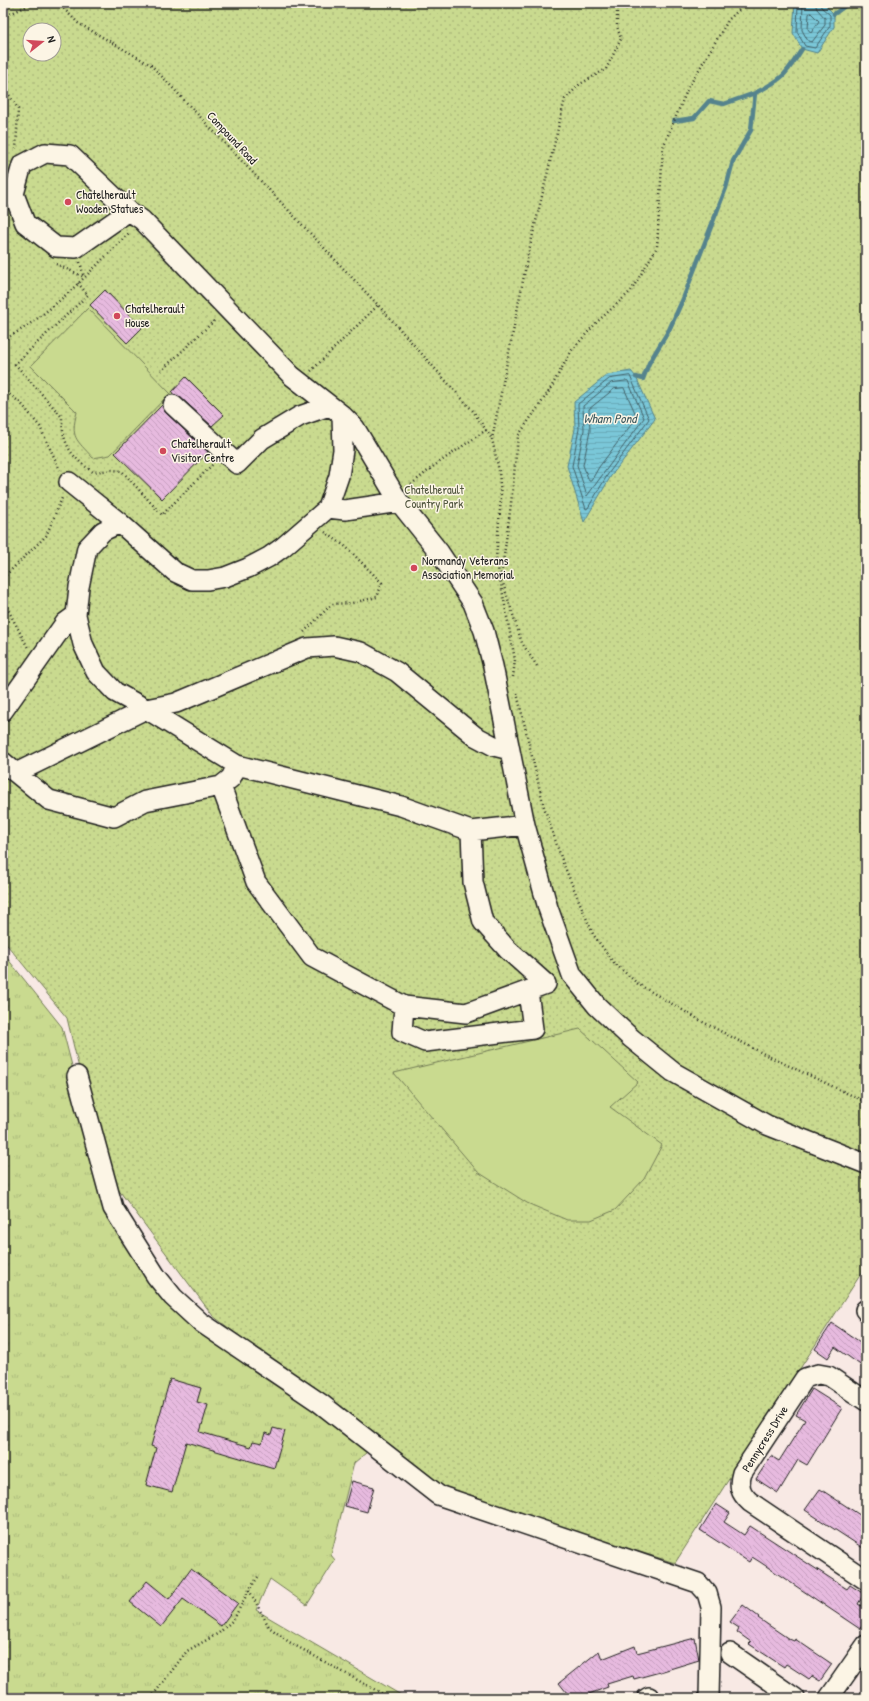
<svg xmlns="http://www.w3.org/2000/svg" width="869" height="1701" font-family="'Patrick Hand',sans-serif">
<style>
.grass{fill:url(#grass-tufts);stroke:#727b56}
.park{fill:url(#park-dots);stroke:#727b56;fill-rule:evenodd}
.garden{fill:#c9da8f;stroke:#727b56}
.water{fill:url(#water-rules);stroke:#54838d}
.lines{fill:none;stroke-linecap:round;stroke-linejoin:round}
.shore{stroke:#426067;stroke-width:1}
.stream{stroke:#54838d;stroke-width:4.5}
.building{fill:url(#building-back-hatch);stroke:#1c1c1c}
.minor-casing{stroke:#1c1c1c;stroke-width:22}
.path{stroke:#1c1c1c;stroke-width:2.5;stroke-dasharray:1 3;stroke-linecap:butt}
.minor{stroke:#fcf5e5;stroke-width:19}
.poi-dot{fill:#d1495b;stroke:#fcf5e5;stroke-width:1.5}
.labels{text-anchor:middle;stroke-width:3;stroke-linejoin:round;paint-order:stroke}
.street-label{font-size:12px;fill:#1c1c1c;stroke:#fcf5e5}
.poi-label{font-size:12px;fill:#1c1c1c;stroke:#fcf5e5;text-anchor:start}
.park-label{font-size:12px;fill:#50553e;stroke:#fcf5e5}
.water-label{font-size:13px;font-style:italic;fill:#3d585e;stroke:#fcf5e5}
</style>
<defs>
<pattern id="grass-tufts" width="24" height="20" patternUnits="userSpaceOnUse"><rect width="24" height="20" fill="#c9da8f"/><path d="M3 7l-1-3M5 7V3M7 7l1-3M15 17l-1-3M17 17v-4M19 17l1-3" fill="none" stroke="#acba7b"/></pattern>
<pattern id="park-dots" width="8" height="8" patternUnits="userSpaceOnUse"><rect width="8" height="8" fill="#c9da8f"/><path d="M2 2h.1M6 6h.1" fill="none" stroke="#acba7b" stroke-width="1.8" stroke-linecap="round"/></pattern>
<pattern id="water-rules" width="6" height="5" patternUnits="userSpaceOnUse"><rect width="6" height="5" fill="#7ac7d8"/><path d="M0 2.5h6" fill="none" stroke="#69aab9"/></pattern>
<pattern id="building-back-hatch" width="6" height="6" patternUnits="userSpaceOnUse"><rect width="6" height="6" fill="#e7badf"/><path d="M-1 5l2 2M0 0l6 6M5-1l2 2" fill="none" stroke="#c69fbf"/></pattern>
</defs>
<rect width="100%" height="100%" fill="#f8e9e4"/>
<filter id="ink" filterUnits="userSpaceOnUse"><feTurbulence type="fractalNoise" baseFrequency=".025" numOctaves="2"/><feDisplacementMap in="SourceGraphic" scale="8" xChannelSelector="R" yChannelSelector="G"/><feConvolveMatrix kernelMatrix="1 2 1 2 8 2 1 2 1" color-interpolation-filters="sRGB"/></filter>
<g filter="url(#ink)">
<path class="grass" d="M3,953L62,1027L98,1167L182,1302L373,1447L354,1463L331,1555L335,1560L307,1605L270,1579L256,1610L406,1698H3Z"/>
<path class="park" d="M3,3H866V1266L675,1563L440,1489L213,1316L103,1169L67,1018L3,940ZM30,30H54V54H30Z"/>
<path class="garden" d="M88,308L170,393L110,455L93,458C76,439 70,438 77,412L31,366Z
M580,1029L638,1082L610,1107L662,1145L644,1179L615,1210L591,1220H567L527,1203L478,1172L394,1073Z"/>
<path class="water" d="M795,3H823L834,14V27L817,53L802,49L793,33Z
M631,371L636,377L655,419L611,476L584,522L567,466L575,429L574,402L607,375Z"/>
<g class="lines">
<path class="shore" d="M798,3L797,32L805,46L815,48L830,26V15L821,7L820,3
M803,3L802,30L808,41L812,42L825,25V18L817,9L815,3
M811,13L819,21L811,33L808,29L809,14Z
M630,376L649,419L608,474L588,508L586,509L572,466L579,429L578,404L609,379Z
M628,381L644,418L587,496L577,465L584,430L583,406L611,383Z
M624,388L637,417L599,467L591,481H589L583,465L590,431L589,409L614,389Z"/>
<path class="stream" d="M834,14L849,3
M674,121L694,118L709,101L724,104L755,93
M636,377L643,379L649,363L669,330L683,299L726,188L733,161L751,130L755,93C783,79 785,76 802,49"/>
</g>
<path class="building" d="M105,290L142,328L127,343L90,305Z
M186,377L224,415L212,426L180,397L173,394L172,392Z
M162,405L166,413L208,452L162,499L115,453Z
M832,1323L866,1346V1369L835,1347L828,1358L815,1349Z
M170,1379L201,1388L197,1402L208,1405L200,1432L251,1447L253,1441L262,1443L265,1433L271,1435L273,1428L285,1431L274,1468L186,1442L172,1492L146,1485L156,1448L151,1446Z
M812,1389L842,1408L807,1465L798,1460L778,1493L756,1479L771,1456L779,1461L805,1420L796,1415Z
M352,1481L374,1487L367,1512L345,1506Z
M820,1489L866,1519V1550L805,1510Z
M716,1504L730,1513L724,1522L744,1535L750,1526L847,1589L850,1585L864,1594L858,1604L866,1609V1619L860,1629L760,1562L752,1557L749,1562L700,1530Z
M191,1569L238,1603L221,1626L183,1599L161,1627L130,1602L147,1581L169,1599Z
M743,1605L759,1617L758,1618L789,1639L794,1641L795,1639L832,1664L820,1681L812,1676L809,1679L786,1664L784,1667L749,1644L751,1642L737,1632L739,1628L730,1622Z
M695,1638L699,1660L660,1672L634,1679L633,1676L607,1684L608,1687L589,1694L584,1698H571L559,1683L599,1651L602,1659L635,1646L637,1653Z"/>
<g class="lines">
<g class="minor-casing">
<path id="minor" d="M129,211L76,248L56,247L25,223L14,194L22,165L45,153L70,155L129,211L142,220L292,376L342,415L355,428L399,502L439,552L473,603L484,631L493,666L525,825L548,908L572,975L597,1006L631,1038L673,1072L767,1125L866,1164
M173,405L237,464L262,439L300,416L329,406
M69,482L120,523L175,572L192,580H208L225,577L248,568L269,557L283,547L328,508L339,476L343,450L342,415
M328,508L345,510L399,502
M120,523L103,531L87,548L79,587L76,615L83,644L96,672L115,692L146,709
M146,709L16,773L49,800L114,817L145,801L221,786
M3,711L65,623L76,615
M510,750L494,746L475,736L397,672L361,652L334,646L307,648L176,703L146,709L237,765L401,806L471,831L525,825
M3,762L16,773
M237,765L231,778L221,786L256,882L312,957L404,1006L466,1013L546,984L508,950L483,922L473,882L471,831
M404,1006L402,1032L425,1042L533,1029L528,991
M77,1076L113,1208L156,1276L173,1297L199,1321L320,1403L438,1495L698,1583L707,1593L711,1607L709,1698
M865,1310L866,1311
M866,1401L829,1376L818,1374L805,1378L742,1473C738,1486 740,1493 750,1502L866,1580
M730,1653L795,1698
M647,1698L649,1697
M829,1698L866,1645"/>
</g>
<path class="path" d="M58,3L78,23L151,65L378,305L473,411L492,439
M3,17L34,3
M3,85L18,109L16,149
M80,262L84,277
M56,264L84,277
M78,283L88,295L15,364L62,417C62,444 71,457 93,472L112,470L122,471L162,515L213,464
M3,340C52,315 91,270 130,232
M161,371L216,319
M311,371L378,305
M3,390L21,403L40,427L60,470
M408,487L434,466L486,430
M3,578L46,536L62,498
M3,600L28,648
M304,632L332,604L352,603L377,597L382,583L346,547L325,532
M537,666L522,643L501,577L511,504L518,436L548,393L572,350L597,322L631,291L657,247L663,147L688,88L729,19L747,3
M513,677L515,660L496,557L501,498L499,471L492,439L528,255L565,99L580,84L606,69L621,39L617,26V3
M517,693L544,807L563,863L593,934L613,962L638,984L703,1022L768,1056L866,1102
M249,1590L269,1627L289,1642L390,1698
M151,1698L187,1651L219,1633L234,1619L249,1590L258,1577"/>
<use href="#minor" class="minor"/>
</g>
</g>
<g class="poi-dot">
<circle cx="68" cy="202" r="4"/>
<circle cx="117" cy="316" r="4"/>
<circle cx="163" cy="451" r="4"/>
<circle cx="414" cy="568" r="4"/>
</g>
<g class="labels">
<g class="street-label">
<text transform="translate(232 138) rotate(47)" y="4">Compound Road</text>
<text transform="translate(765 1439) rotate(-58)" y="4">Pennycress Drive</text>
</g>
<g class="poi-label">
<text x="76" y="199">Chatelherault<tspan x="76" dy="14">Wooden Statues</tspan></text>
<text x="125" y="313">Chatelherault<tspan x="125" dy="14">House</tspan></text>
<text x="171" y="448">Chatelherault<tspan x="171" dy="14">Visitor Centre</tspan></text>
<text x="422" y="565">Normandy Veterans<tspan x="422" dy="14">Association Memorial</tspan></text>
</g>
<g class="park-label">
<text x="434" y="494">Chatelherault<tspan x="434" dy="14">Country Park</tspan></text>
</g>
<g class="water-label">
<text x="610" y="423">Wham Pond</text>
</g>
</g>
<rect width="869" height="1701" fill="none" stroke="#fcf5e5" stroke-width="16"/>
<rect x="8" y="8" width="853" height="1685" fill="none" stroke="#1c1c1c" stroke-width="1.5" filter="url(#ink)"/>
<g transform="translate(42 42) rotate(73)"><circle r="19" fill="#fcf5e5" stroke="#a29e95"/>
<path d="M0-3L7 15L0 10L-7 15Z" fill="#d1495b"/>
<text y="-6" font-size="11" font-weight="bold" text-anchor="middle" fill="#1c1c1c">N</text>
</g>
</svg>
